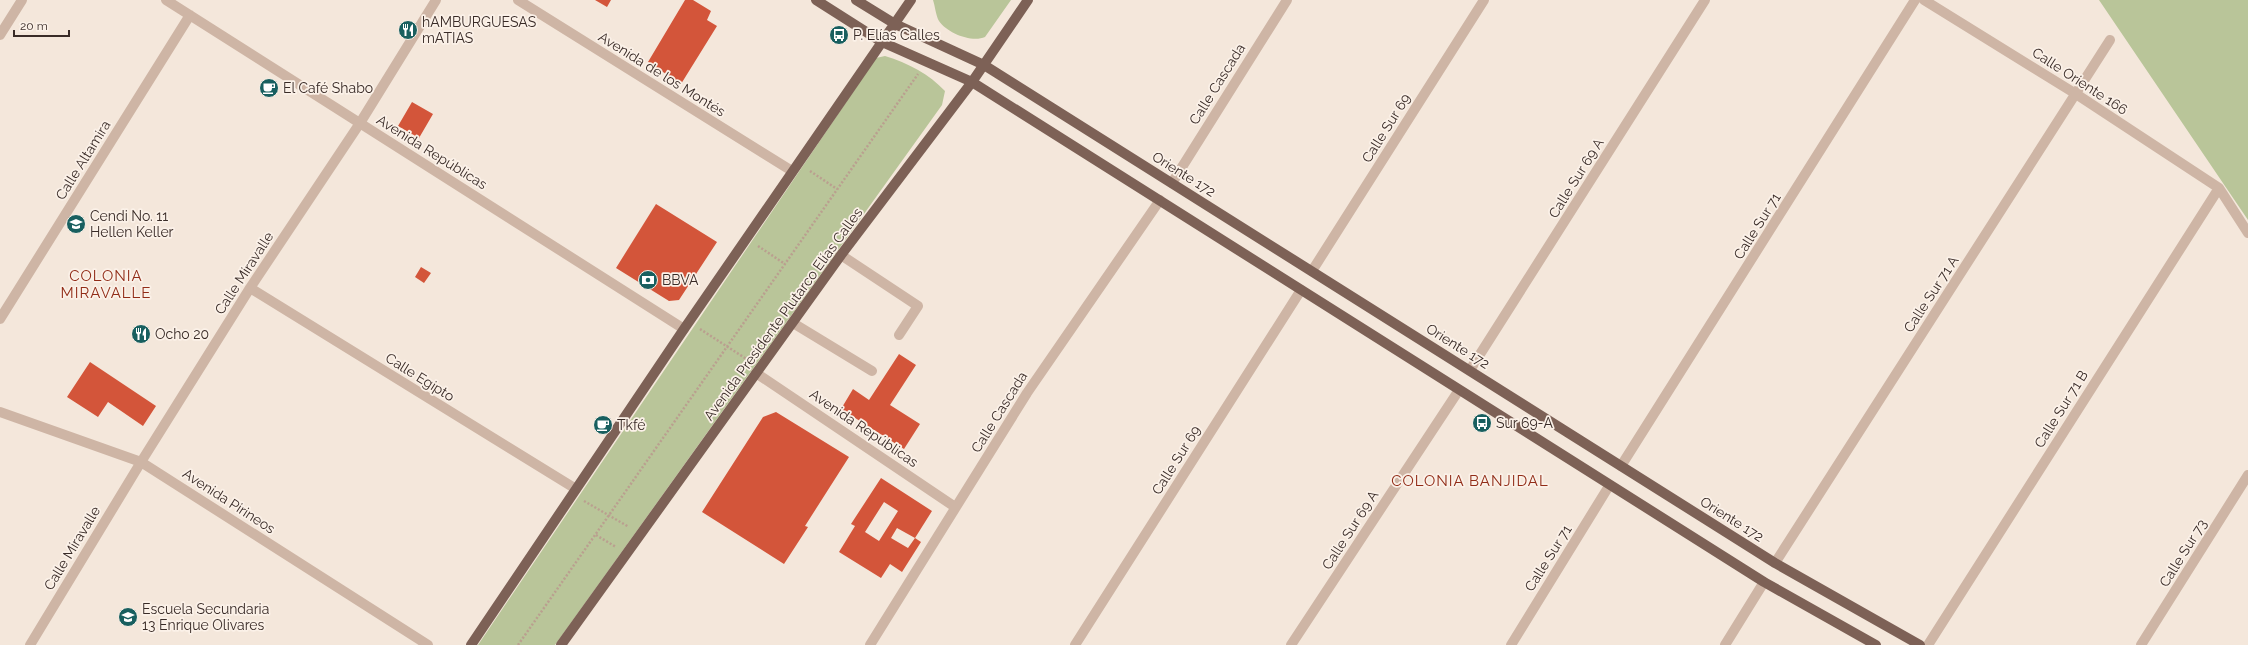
<svg xmlns="http://www.w3.org/2000/svg" width="2248" height="645" font-family="Raleway,sans-serif">
<style>
.green{fill:#b9c599}
.building{fill:#d3553a;fill-rule:evenodd}
.lines{fill:none;stroke-linecap:round;stroke-linejoin:round}
.path{stroke:#ba9f8f;stroke-width:2.5;stroke-dasharray:2 2;stroke-linecap:butt}
.minor{stroke:#ceb5a5;stroke-width:10}
.major{stroke:#7d6156;stroke-width:10}
.labels{text-anchor:middle;stroke-width:3.5;stroke-linejoin:round;paint-order:stroke}
.poi-label{font-size:14px;fill:#392b27;stroke:#fbf1e8;text-anchor:start}
.street-label{font-size:14px;fill:#392b27;stroke:#fbf1e8}
.neighbourhood-label{font-size:15px;letter-spacing:1px;fill:#912c17;stroke:#fbf1e8}
</style>
<rect width="100%" height="100%" fill="#f4e7db"/>
<path class="green" d="M933,0H1011L985,37C972,43 947,33 939,21C936,16 935,6 933,0Z
M2099,0H2248V220Z
M885,56C908,63 929,74 945,91L942,105L555,645H478L876,58Z"/>
<path class="building" d="M595,0H611L607,7Z
M685,0H693L711,11L707,20L717,26L681,84L648,62Z
M412,102L433,114L419,138L398,126Z
M656,204L717,242L679,300L669,301L616,268Z
M421,267L431,273L424,283L415,277Z
M899,354L916,365L890,405L920,424L904,449L841,409L853,389L869,400Z
M90,362L156,406L143,426L108,402L98,417L67,397Z
M776,412L849,457L805,526L808,527L784,564L702,512L763,417Z
M881,478L932,511L915,538L921,542L902,572L890,564L881,578L839,552L855,526L851,524ZM884,502L898,511L879,541L865,532ZM897,528L915,538L908,548L891,538Z"/>
<g class="lines">
<path class="path" d="M810,171L837,189
M758,246L785,264
M700,329L748,360
M584,501L629,527
M596,535L616,547
M518,645L918,74"/>
<path class="minor" d="M166,0L684,329
M518,0L792,171
M1924,0L2076,94L2219,188L2248,233
M0,35L22,0
M1172,183L1287,0
M841,255L918,306L899,335
M1312,271L1484,0
M250,288L576,489
M0,319L190,15
M793,323L872,371
M1470,370L1705,0
M756,373L955,507
M0,412L141,462L428,645
M1621,466L1915,0
M1775,563L2110,40
M30,645L141,462L250,288L360,123L436,0
M870,645L1027,393L1160,200
M1075,645L1301,290
M1291,645L1459,390
M1511,645L1609,486
M1725,645L1764,582
M1928,645L2219,188
M2141,645L2248,475"/>
<path class="major" d="M816,0L882,42L972,82L1764,582L1876,645
M856,0L895,24L984,65L1775,563L1920,645
M471,645L684,329L911,0
M561,645L841,255L972,82L1028,0"/>
</g>
<defs>
<g id="restaurant-disc" transform="scale(1)"><circle r="9.5" fill="#185f5f" stroke="#fbf1e8"/><path d="M-5-6h1v4h1v-4h1v4h1v-4h1v5L-1.5 .5V6h-2V.5L-5-1ZM5-6V6H3V1.5H1.5Q1.5-4 5-6Z" fill="#fff"/></g>
<g id="bus-disc" transform="scale(1)"><circle r="9.5" fill="#185f5f" stroke="#fbf1e8"/><path d="M-5-6H5V4H4V6H2V4H-2V6H-4V4H-5ZM-3.5-4V0h7V-4ZM-3.5 1.2v1.5H-2V1.2ZM2 1.2v1.5H3.5V1.2Z" fill="#fff"/></g>
<g id="cafe-disc" transform="scale(1)"><circle r="9.5" fill="#185f5f" stroke="#fbf1e8"/><path d="M-5.5-4.5H6V0H3Q3 3.5 0 3.5H-2.5Q-5.5 3.5-5.5 0ZM3-3.2v2h1.7v-2ZM-6 4.5H4V6H-6Z" fill="#fff"/></g>
<g id="school-disc" transform="scale(1)"><circle r="9.5" fill="#185f5f" stroke="#fbf1e8"/><path d="M0-5L7-2L0 1L-7-2ZM-4 1L0 2.5L4 1V4Q0 6-4 4Z" fill="#fff"/></g>
<g id="bank-disc" transform="scale(1)"><circle r="9.5" fill="#185f5f" stroke="#fbf1e8"/><path d="M-6-4H6V4H-6ZM0-2.3a2.3 2.3 0 1 0 0 4.6a2.3 2.3 0 1 0 0-4.6Z" fill="#fff"/></g>
</defs>
<g fill-rule="evenodd">
<use href="#restaurant-disc" x="408" y="30"/>
<use href="#bus-disc" x="839" y="35"/>
<use href="#cafe-disc" x="269" y="88"/>
<use href="#school-disc" x="76" y="224"/>
<use href="#bank-disc" x="648" y="280"/>
<use href="#restaurant-disc" x="141" y="334"/>
<use href="#bus-disc" x="1482" y="423"/>
<use href="#cafe-disc" x="603" y="425"/>
<use href="#school-disc" x="128" y="617"/>
</g>
<g class="labels">
<g class="poi-label">
<text x="422" y="27">hAMBURGUESAS<tspan x="422" dy="16">mATIAS</tspan></text>
<text x="853" y="40">P. Elías Calles</text>
<text x="283" y="93">El Café Shabo</text>
<text x="90" y="221">Cendi No. 11<tspan x="90" dy="16">Hellen Keller</tspan></text>
<text x="662" y="285">BBVA</text>
<text x="155" y="339">Ocho 20</text>
<text x="1496" y="428">Sur 69-A</text>
<text x="617" y="430">Tkfé</text>
<text x="142" y="614">Escuela Secundaria<tspan x="142" dy="16">13 Enrique Olivares</tspan></text>
</g>
<g class="street-label">
<text transform="translate(662 74) rotate(32)" y="5">Avenida de los Montés</text>
<text transform="translate(2080 81) rotate(33)" y="5">Calle Oriente 166</text>
<text transform="translate(1217 84) rotate(-58)" y="5">Calle Cascada</text>
<text transform="translate(1386 128) rotate(-58)" y="5">Calle Sur 69</text>
<text transform="translate(432 152) rotate(32)" y="5">Avenida Repúblicas</text>
<text transform="translate(83 160) rotate(-58)" y="5">Calle Altamira</text>
<text transform="translate(1184 174) rotate(32)" y="5">Oriente 172</text>
<text transform="translate(1576 178) rotate(-58)" y="5">Calle Sur 69 A</text>
<text transform="translate(1757 226) rotate(-58)" y="5">Calle Sur 71</text>
<text transform="translate(244 273) rotate(-57)" y="5">Calle Miravalle</text>
<text transform="translate(1931 294) rotate(-57)" y="5">Calle Sur 71 A</text>
<text transform="translate(783 314) rotate(-54)" y="5">Avenida Presidente Plutarco Elías Calles</text>
<text transform="translate(1458 346) rotate(32)" y="5">Oriente 172</text>
<text transform="translate(420 377) rotate(32)" y="5">Calle Egipto</text>
<text transform="translate(2061 409) rotate(-58)" y="5">Calle Sur 71 B</text>
<text transform="translate(999 412) rotate(-58)" y="5">Calle Cascada</text>
<text transform="translate(864 428) rotate(34)" y="5">Avenida Repúblicas</text>
<text transform="translate(1176 460) rotate(-58)" y="5">Calle Sur 69</text>
<text transform="translate(229 501) rotate(33)" y="5">Avenida Pirineos</text>
<text transform="translate(1732 519) rotate(32)" y="5">Oriente 172</text>
<text transform="translate(1350 530) rotate(-57)" y="5">Calle Sur 69 A</text>
<text transform="translate(72 548) rotate(-59)" y="5">Calle Miravalle</text>
<text transform="translate(2183 553) rotate(-58)" y="5">Calle Sur 73</text>
<text transform="translate(1548 558) rotate(-58)" y="5">Calle Sur 71</text>
</g>
<g class="neighbourhood-label">
<text x="106" y="281">COLONIA<tspan x="106" dy="17">MIRAVALLE</tspan></text>
<text x="1470" y="486">COLONIA BANJIDAL</text>
</g>
</g>
<path d="M14 30v6h55v-6" fill="none" stroke="#392b27" stroke-width="2"/>
<text x="20" y="30" font-size="12" fill="#392b27" stroke="#fbf1e8" stroke-width="3" paint-order="stroke">20 m</text>
</svg>
